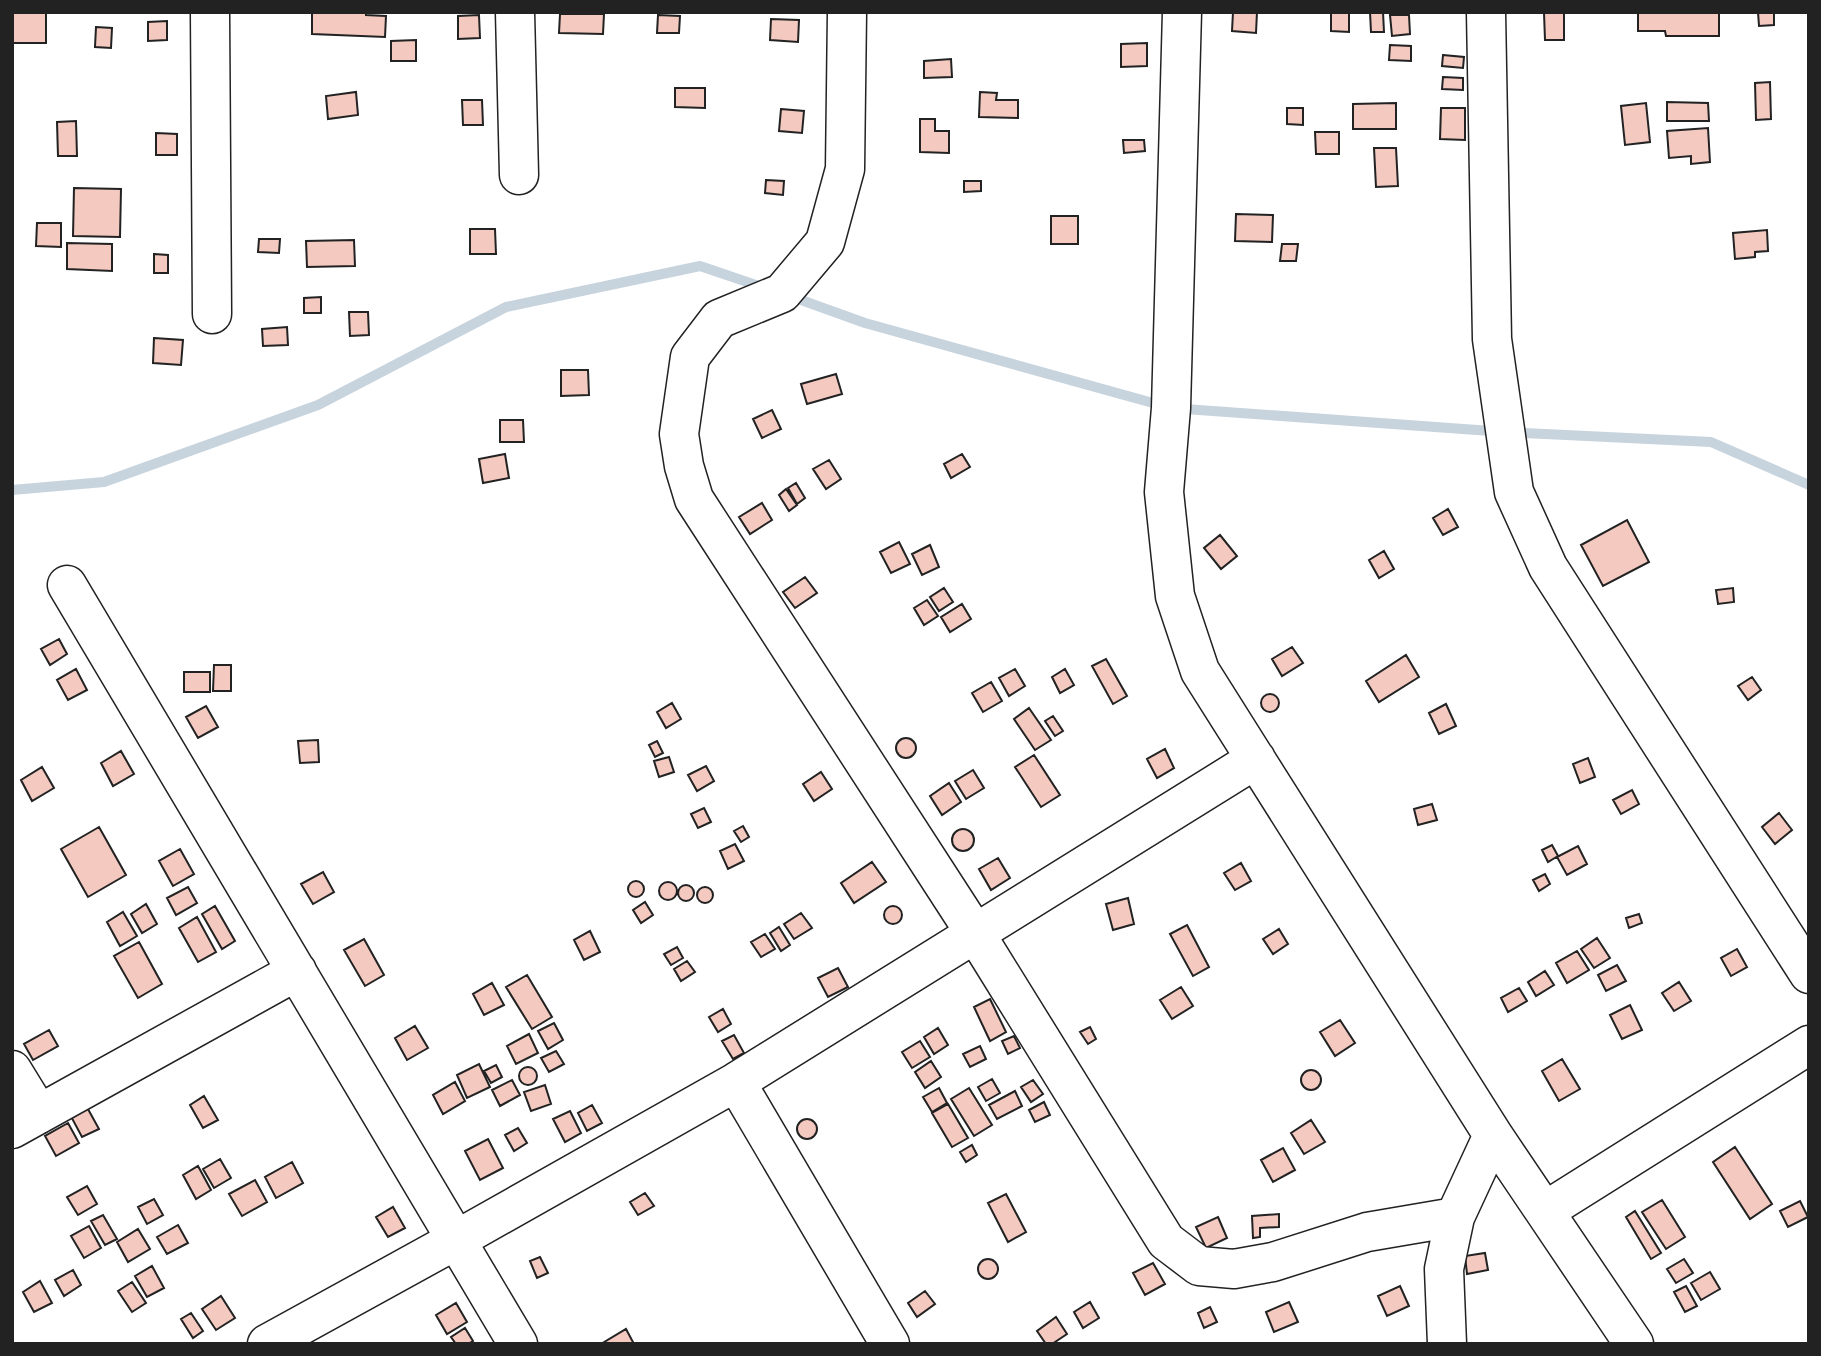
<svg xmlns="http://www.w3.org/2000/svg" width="1821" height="1356" font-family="Figtree,sans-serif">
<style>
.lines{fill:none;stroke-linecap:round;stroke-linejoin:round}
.stream{stroke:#c7d3dd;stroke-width:10}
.building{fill:#f3c9c0;stroke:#222;stroke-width:2}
.minor-casing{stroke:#222;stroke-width:41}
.minor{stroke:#fff;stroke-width:38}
</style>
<rect width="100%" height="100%" fill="#fff"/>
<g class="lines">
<path class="stream" d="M790,296L865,323L1171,408L1505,432L1711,442L1809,485
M12,490L104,482L318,405L506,307L700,266L765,288"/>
</g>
<path class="building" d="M12,12H46V43H12Z
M338,12H366V15L386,16L385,37L312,34V13Z
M1233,12H1257L1256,33L1232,31Z
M1331,12H1349V32L1331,31Z
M1370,12H1383L1384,32H1371Z
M1564,12V40H1545L1544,13Z
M1719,12V36H1666L1665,31H1638V13Z
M1758,12H1774V25L1759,26Z
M560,14H604L603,34L559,33Z
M479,15L480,38L458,39V16Z
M658,15L680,16L679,33H657Z
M1390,15H1409L1410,34L1392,36Z
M771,19L799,20L798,42L770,40Z
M167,21V40L148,41V22Z
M96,27L112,28L111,48L95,47Z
M416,40V61H391V41Z
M1147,43V66L1121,67V44Z
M1390,45L1411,46V61L1389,60Z
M1443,55L1464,57L1463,68L1442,66Z
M951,59L952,77L924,78V61Z
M1443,77L1463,78V90L1442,89Z
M1770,82L1771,119L1756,120L1755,83Z
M675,88H705V108L675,107Z
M356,92L358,115L328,119L326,96Z
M980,92L997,93L996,100H1018V118L979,117Z
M462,100H482L483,125H463Z
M1667,102L1708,103L1709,121H1667Z
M1396,103V129H1353V104Z
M1646,103L1650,142L1625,145L1621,106Z
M1287,108H1303V125L1287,124Z
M1441,108H1465V140L1440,139Z
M781,109L804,111L802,133L779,131Z
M920,119H935V131H949V153L920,152Z
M76,121L77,156H58L57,122Z
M1708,128L1710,162L1691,164V156L1669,158L1667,131Z
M1315,132H1339V154H1316Z
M156,133L177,134V155H156Z
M1123,140H1144L1145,151L1124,153Z
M1374,148H1396L1398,186L1376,187Z
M766,180L784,181L783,195L765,193Z
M964,181H981V191L964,192Z
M74,188L121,189L120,237L73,236Z
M1236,214L1273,215L1272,242L1235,241Z
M1051,216H1078V244H1051Z
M37,223H61V247L36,246Z
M470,229H495L496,254H470Z
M1767,230L1768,251L1755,252V257L1735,259L1733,233Z
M259,239H280L279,253L258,252Z
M354,240L355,266L307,267L306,241Z
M67,243L112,244V271L67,269Z
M1282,244H1298L1296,261H1280Z
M154,254L168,255V273H154Z
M321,297V313H304V298Z
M349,312H368L369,335L350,336Z
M287,327L288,345L263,346L262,329Z
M154,338L183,340L181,365L153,363Z
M561,370H588L589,395L561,396Z
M836,374L842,394L807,404L801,384Z
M772,410L781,429L762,438L753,419Z
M500,420H523L524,442H500Z
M505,454L509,478L483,483L479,459Z
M962,454L970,467L951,478L944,464Z
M829,460L841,479L826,489L813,469Z
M796,483L805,498L797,504L788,488Z
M786,489L797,505L789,511L779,495Z
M762,503L772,520L750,534L739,517Z
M1448,509L1458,527L1443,535L1433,518Z
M1627,520L1649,562L1603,586L1581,545Z
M1220,535L1237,556L1221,569L1204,548Z
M899,542L910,564L891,573L880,552Z
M930,545L939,567L922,575L912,554Z
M1384,551L1394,569L1379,578L1369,560Z
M805,577L817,593L795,608L783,592Z
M944,588L953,602L939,611L930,597Z
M1733,588L1734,602L1718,604L1716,590Z
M927,600L938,616L924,625L914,608Z
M962,604L971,619L950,632L941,617Z
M59,639L67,654L50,665L41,649Z
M1292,647L1303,663L1282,676L1272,659Z
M1406,655L1419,677L1379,702L1366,681Z
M1106,659L1127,696L1113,704L1092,666Z
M214,665H231V691H213Z
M76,669L87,690L68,700L57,680Z
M1015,669L1025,686L1009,696L999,678Z
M1065,669L1074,685L1060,693L1052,677Z
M184,672H210V692H184Z
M1752,677L1761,690L1748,700L1738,686Z
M991,682L1002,701L983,712L972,693Z
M1261 703a9 9 0 1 1 18 0a9 9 0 1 1-18 0Z
M672,703L681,719L666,728L657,712Z
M1446,704L1456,726L1439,734L1429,713Z
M206,706L218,727L198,738L186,717Z
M1029,708L1051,740L1035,750L1014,719Z
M1053,716L1063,731L1055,736L1045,721Z
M896 748a10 10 0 1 1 20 0a10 10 0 1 1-20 0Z
M318,740L319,762L300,763L298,741Z
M657,741L663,753L655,757L649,745Z
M1165,749L1174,768L1157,778L1147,759Z
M121,751L134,774L113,786L101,763Z
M1034,755L1060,795L1041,807L1015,767Z
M669,757L674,772L659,777L654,761Z
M1588,758L1595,777L1580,783L1573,764Z
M706,766L714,781L697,791L688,775Z
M42,767L54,788L32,801L21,780Z
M973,770L984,788L966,799L955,781Z
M821,772L832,789L814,801L803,784Z
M949,783L961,802L942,815L930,796Z
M1632,790L1639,804L1621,814L1613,800Z
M1432,804L1437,820L1418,825L1414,809Z
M704,808L711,822L698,828L691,814Z
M1779,813L1792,830L1775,844L1762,827Z
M743,826L749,837L741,842L734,831Z
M99,827L126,875L88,897L61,849Z
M952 840a11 11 0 1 1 22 0a11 11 0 1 1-22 0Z
M735,844L744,861L728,869L720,851Z
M1552,845L1558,856L1548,862L1542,850Z
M1578,846L1587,864L1567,875L1557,857Z
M180,849L194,874L173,886L159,861Z
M998,858L1010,878L991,890L979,869Z
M872,862L886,882L854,903L841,883Z
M1241,863L1251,881L1235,890L1224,873Z
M323,872L334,892L313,904L301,884Z
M1545,874L1550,884L1539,891L1533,880Z
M628 889a8 8 0 1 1 16 0a8 8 0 1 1-16 0Z
M659 891a9 9 0 1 1 18 0a9 9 0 1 1-18 0Z
M678 893a8 8 0 1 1 16 0a8 8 0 1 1-16 0Z
M697 895a8 8 0 1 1 16 0a8 8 0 1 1-16 0Z
M188,887L197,903L176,915L167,898Z
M1128,898L1134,924L1113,930L1106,904Z
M645,902L653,915L641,923L633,910Z
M146,904L157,924L142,933L131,914Z
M215,906L235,941L222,949L202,914Z
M884 915a9 9 0 1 1 18 0a9 9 0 1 1-18 0Z
M123,912L137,936L120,946L107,922Z
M801,913L812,928L794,939L784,924Z
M1639,914L1642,923L1629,928L1626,918Z
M197,917L216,952L198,962L179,928Z
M1187,925L1209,967L1193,976L1170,934Z
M779,927L790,945L781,951L770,933Z
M1279,929L1288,944L1273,954L1263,939Z
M590,931L600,952L584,960L574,940Z
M765,934L775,949L761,957L751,942Z
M1597,938L1610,958L1594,968L1581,949Z
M364,939L384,975L365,986L344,950Z
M139,942L162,984L138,998L114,956Z
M677,947L683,958L671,965L664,954Z
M1737,949L1747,967L1731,976L1721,958Z
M1577,951L1589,970L1567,983L1556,963Z
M687,961L695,972L681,981L674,969Z
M1617,965L1626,981L1606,991L1598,975Z
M838,968L848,987L828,997L818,978Z
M1545,971L1554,985L1536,996L1528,982Z
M527,975L552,1017L532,1029L506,987Z
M1679,982L1691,1001L1674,1011L1662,993Z
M492,983L504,1005L484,1015L473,994Z
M1181,987L1193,1006L1172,1019L1160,1000Z
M1519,988L1527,1001L1508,1012L1501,998Z
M990,999L1006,1032L990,1041L974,1007Z
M1630,1005L1642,1030L1622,1039L1610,1015Z
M723,1009L731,1024L718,1032L709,1017Z
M1340,1020L1355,1043L1335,1056L1320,1032Z
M554,1023L563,1040L548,1049L538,1031Z
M415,1026L428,1048L407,1060L395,1038Z
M1090,1027L1096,1039L1088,1044L1080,1032Z
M938,1028L948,1045L934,1054L924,1037Z
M49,1030L58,1046L33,1060L24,1044Z
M529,1034L538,1053L516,1064L507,1046Z
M734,1035L744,1053L733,1059L722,1041Z
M1014,1036L1020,1048L1008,1054L1002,1041Z
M920,1041L930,1057L912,1068L902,1052Z
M980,1046L986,1059L970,1067L963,1054Z
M556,1051L564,1064L549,1072L541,1058Z
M1562,1059L1580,1089L1559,1101L1542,1071Z
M931,1061L941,1077L925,1088L915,1072Z
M479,1064L490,1087L467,1098L457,1075Z
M496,1065L502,1077L491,1083L484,1071Z
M519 1076a9 9 0 1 1 18 0a9 9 0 1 1-18 0Z
M1301 1080a10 10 0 1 1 20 0a10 10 0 1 1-20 0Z
M992,1079L1000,1093L986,1101L978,1087Z
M512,1080L520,1095L500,1106L492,1090Z
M1033,1080L1043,1094L1031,1102L1021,1087Z
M455,1082L465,1101L443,1114L433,1095Z
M545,1085L551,1104L531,1111L524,1092Z
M939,1088L947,1103L932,1112L923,1097Z
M969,1088L992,1125L974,1136L951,1099Z
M1015,1091L1022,1106L997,1119L989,1105Z
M204,1096L218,1120L203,1128L190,1105Z
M83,1100L99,1129L82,1137L67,1109Z
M1044,1102L1050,1115L1035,1122L1029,1110Z
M948,1104L968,1138L952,1147L932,1113Z
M592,1105L602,1123L587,1131L578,1113Z
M570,1111L581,1133L565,1142L553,1119Z
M797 1129a10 10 0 1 1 20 0a10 10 0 1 1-20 0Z
M1311,1120L1325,1142L1304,1154L1291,1133Z
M68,1123L79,1143L56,1156L45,1136Z
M518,1128L527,1143L514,1151L505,1135Z
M488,1139L503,1168L480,1180L465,1151Z
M972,1145L977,1155L966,1162L960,1152Z
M1735,1147L1772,1204L1750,1219L1713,1162Z
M1283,1148L1295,1170L1273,1182L1261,1160Z
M220,1159L231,1178L214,1188L203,1169Z
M292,1162L303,1183L276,1198L265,1177Z
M198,1166L211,1190L196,1199L183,1175Z
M255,1180L267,1202L242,1216L229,1194Z
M87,1186L97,1204L78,1215L67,1197Z
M645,1193L654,1206L638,1215L630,1202Z
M1006,1194L1026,1232L1008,1242L988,1203Z
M154,1199L163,1215L147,1224L138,1207Z
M1662,1200L1685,1237L1666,1249L1642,1212Z
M1800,1201L1808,1217L1788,1227L1780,1211Z
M393,1207L405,1228L388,1237L376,1217Z
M1635,1211L1661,1253L1651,1259L1626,1217Z
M1279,1214V1227L1260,1228V1237L1253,1238L1252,1216Z
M103,1215L117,1239L105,1245L91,1221Z
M1218,1217L1227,1238L1206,1248L1196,1227Z
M178,1225L188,1243L167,1254L157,1237Z
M89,1226L101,1248L84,1258L71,1236Z
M138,1229L150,1249L128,1262L117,1242Z
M1485,1253L1488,1270L1467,1274L1465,1256Z
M540,1257L548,1273L537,1278L530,1261Z
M1684,1259L1693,1273L1676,1283L1667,1269Z
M978 1269a10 10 0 1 1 20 0a10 10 0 1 1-20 0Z
M1153,1263L1165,1284L1145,1295L1133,1273Z
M152,1266L164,1288L147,1297L135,1276Z
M73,1270L81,1285L64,1296L55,1280Z
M1710,1272L1720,1289L1701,1300L1691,1283Z
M40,1281L52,1303L34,1312L23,1292Z
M132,1282L146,1303L132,1312L118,1291Z
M1400,1286L1409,1306L1387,1316L1378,1296Z
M1686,1286L1697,1306L1685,1312L1674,1292Z
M925,1291L935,1304L917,1317L908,1303Z
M221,1296L235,1318L216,1330L202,1309Z
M1090,1302L1099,1318L1083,1328L1074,1312Z
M1289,1302L1298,1322L1274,1332L1266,1312Z
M456,1303L467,1322L447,1334L436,1315Z
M1210,1307L1217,1322L1204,1328L1198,1313Z
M191,1313L203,1331L193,1338L181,1319Z
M1056,1317L1067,1334L1052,1344H1046L1037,1331Z
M465,1328L473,1341L468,1344H456L451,1337Z
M626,1329L634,1344H601Z"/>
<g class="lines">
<g class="minor-casing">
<path id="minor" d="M210,12L212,314
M515,12L519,175
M847,12L845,169L825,242L782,293L719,319L690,357L679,434L684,466L694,499L975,933L1166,1241L1199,1266L1234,1269L1273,1262L1367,1232L1455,1217
M1182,12L1171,408L1164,492L1175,596L1200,671L1493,1135L1634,1344
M1486,12L1492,339L1514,492L1548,567L1809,974
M67,585L518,1344
M12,1070L39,1114
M736,1082L890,1344
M12,1129L297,971
M1545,1211L1809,1045
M267,1344L456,1240L736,1082L1256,759
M1447,1344L1444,1269L1455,1217L1493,1135"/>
</g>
<use href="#minor" class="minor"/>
</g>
<rect width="1821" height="1356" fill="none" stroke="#222222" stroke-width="28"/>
</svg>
